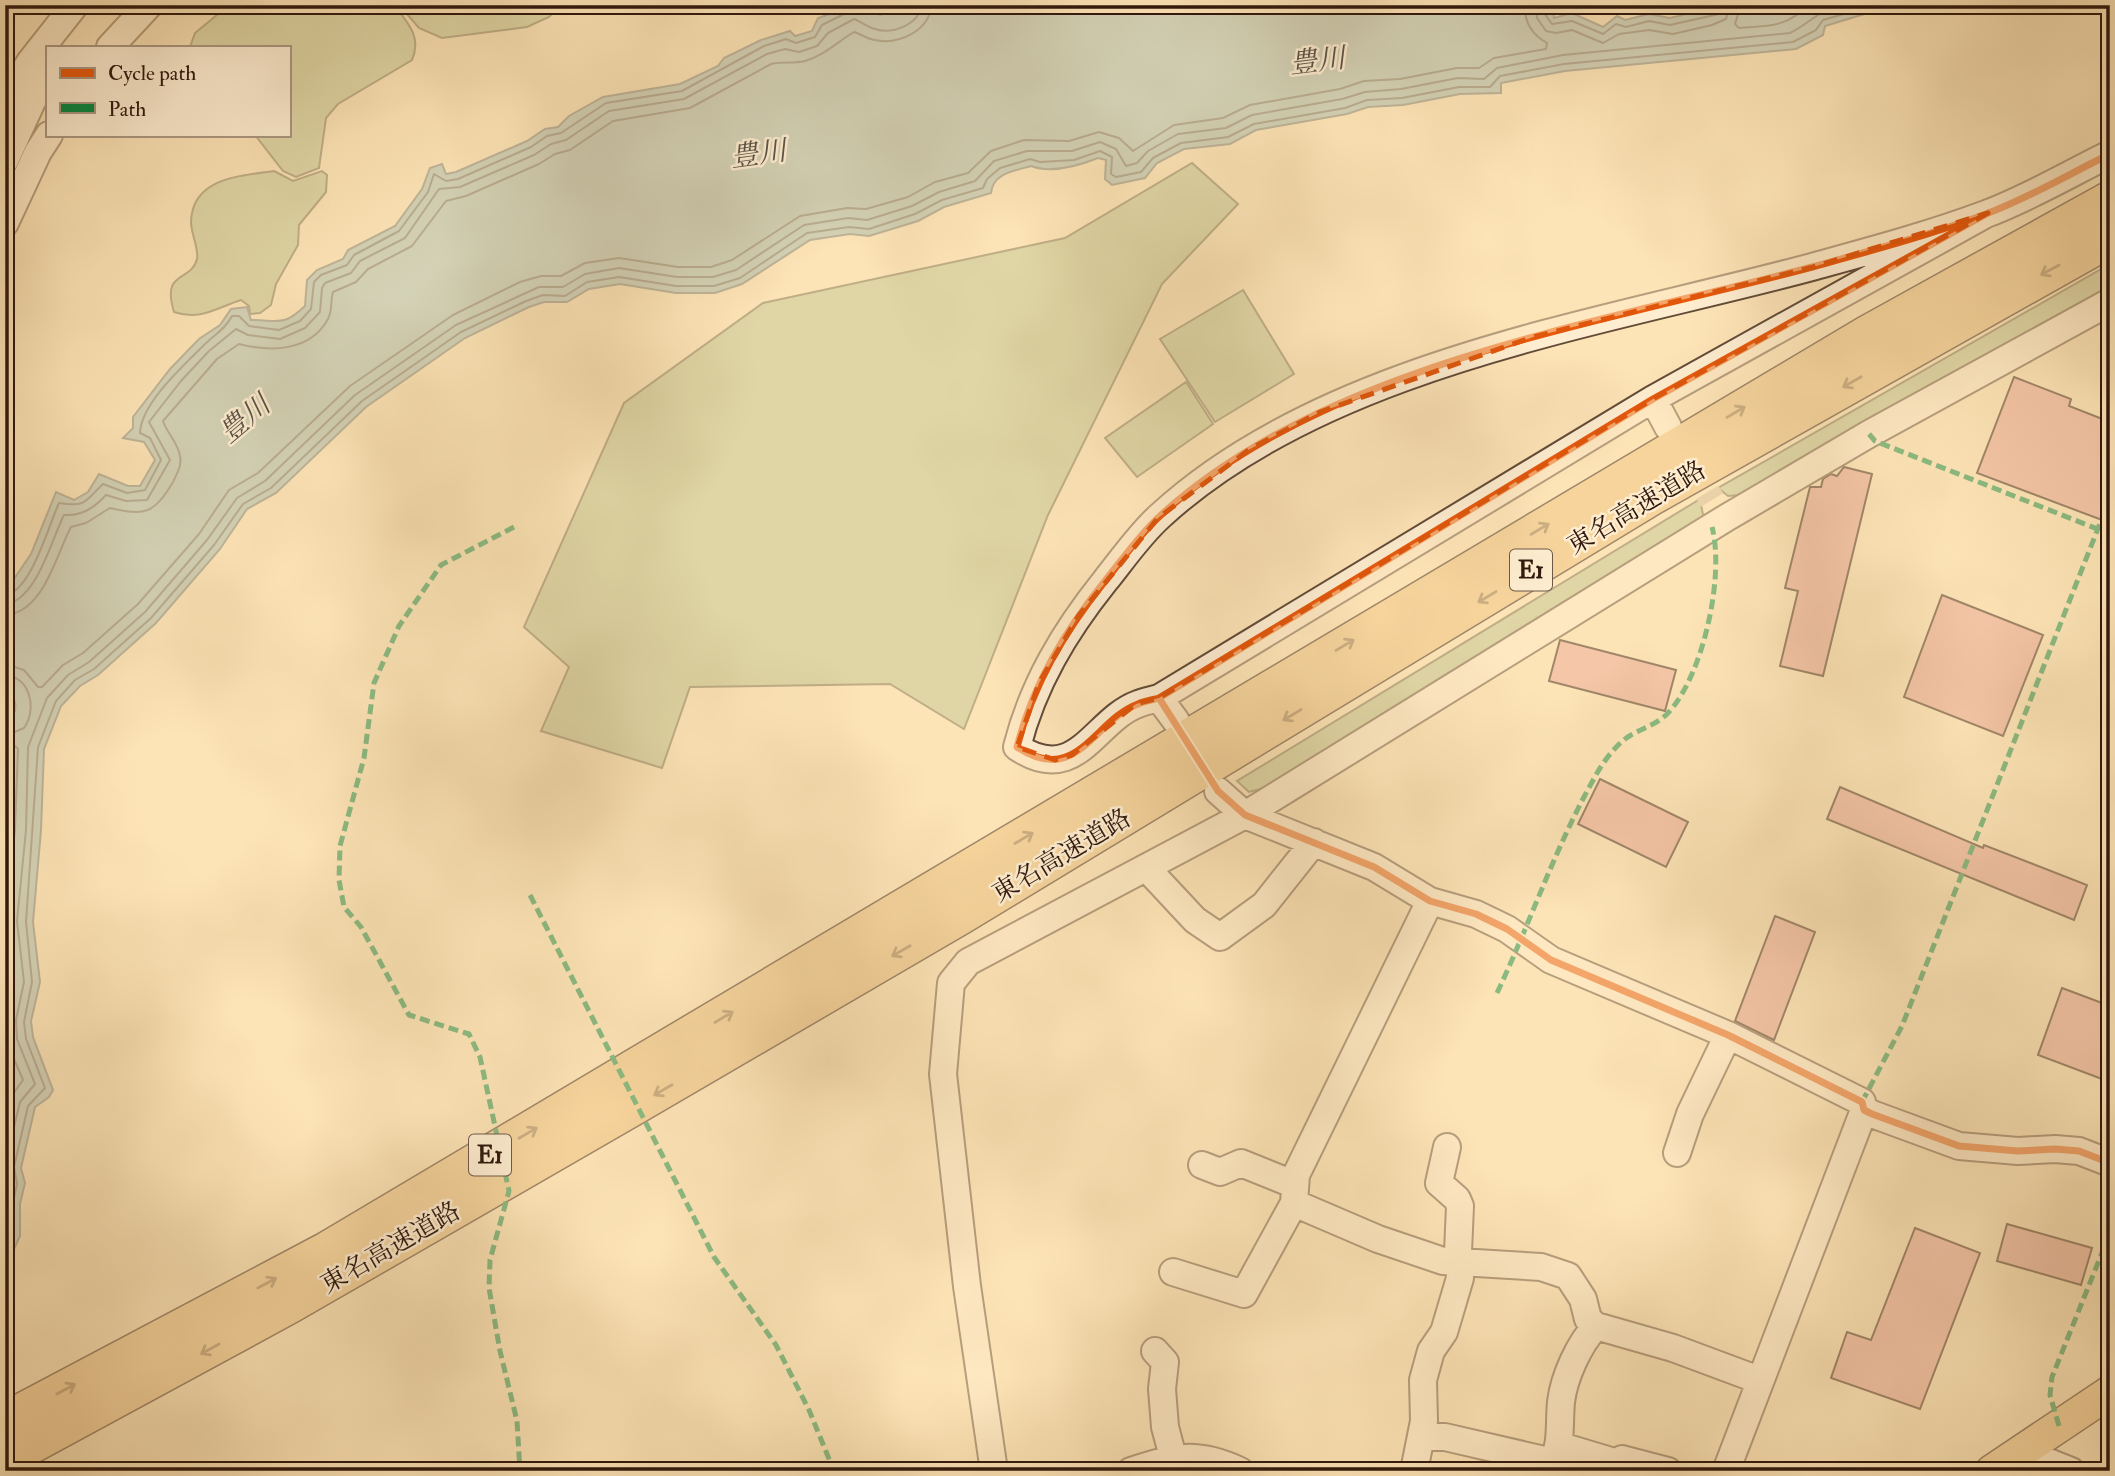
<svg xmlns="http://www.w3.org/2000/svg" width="2115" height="1476" font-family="'IM FELL Double Pica','Noto Serif JP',serif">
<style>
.green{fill:#bdc590;stroke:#766e4e;stroke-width:2}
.water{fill:#a2bdb7;stroke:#747b73;stroke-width:2}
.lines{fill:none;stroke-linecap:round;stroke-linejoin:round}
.shore{stroke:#696a62;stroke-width:2}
.building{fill:#eba394;stroke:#30180d;stroke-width:2}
.minor-tunnel{stroke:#d4bb95;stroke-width:26;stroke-dasharray:26 13;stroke-linecap:butt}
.minor-casing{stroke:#634b38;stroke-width:30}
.major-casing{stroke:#30180d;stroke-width:35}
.highway-casing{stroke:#30180d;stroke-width:40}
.minor{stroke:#feedd0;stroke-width:26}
.major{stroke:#eec27c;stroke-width:32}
.highway{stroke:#eec27c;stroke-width:37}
.quiet{stroke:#00873e;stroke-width:5;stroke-dasharray:10 5;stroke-linecap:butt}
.cycleway-casing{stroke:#feedd0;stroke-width:11}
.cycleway{stroke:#e8590c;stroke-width:7}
.oneway{stroke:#8f6d44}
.marked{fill:none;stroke:#df560c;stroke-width:5;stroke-dasharray:14 9;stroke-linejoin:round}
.labels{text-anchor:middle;stroke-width:5;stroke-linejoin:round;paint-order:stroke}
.shield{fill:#feedd0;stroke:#6e5848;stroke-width:2}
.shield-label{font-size:24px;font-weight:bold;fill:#30180d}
.street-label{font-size:26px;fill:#30180d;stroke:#feedd0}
.water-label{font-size:28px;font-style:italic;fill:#585248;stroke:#feedd0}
</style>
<rect width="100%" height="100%" fill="#fde4b7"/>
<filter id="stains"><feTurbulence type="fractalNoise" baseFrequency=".00286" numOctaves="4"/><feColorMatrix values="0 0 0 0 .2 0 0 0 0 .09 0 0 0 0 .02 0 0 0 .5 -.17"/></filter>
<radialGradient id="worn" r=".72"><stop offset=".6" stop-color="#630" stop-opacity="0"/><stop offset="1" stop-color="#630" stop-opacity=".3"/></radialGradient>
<path class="green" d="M229,5H394C408,23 422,37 412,60L338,104L326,118L319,168L296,177L283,171L255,135H289V47H190L195,33Z
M399,5H561L549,17L527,27L442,38L419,28Z
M1192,163L1238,204L1162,284L1048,515L964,729L890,684L690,687L662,768L541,731L569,667L524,627L624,403L763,303L1065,238Z
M274,171L293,181L322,171L327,175L326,192L299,225L298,245L276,284L271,305L260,313L250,314L249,306L241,300C216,308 200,321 174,312C161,269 191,283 197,259C199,248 191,234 191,222C192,177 241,176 274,171Z
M2110,264V287L1740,495L1728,496L1718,488Z
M1243,290L1294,374L1215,422L1160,339Z
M1186,382L1213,424L1137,477L1105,438Z
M1700,499L1704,520L1268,787L1249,792L1237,781Z"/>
<path class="water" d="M856,5H864L880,15L913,5H1552L1554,18L1572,13L1603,27L1617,16L1625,20L1649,14L1670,18L1725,5H1894L1825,26L1823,35L1796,49L1565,71L1501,83V93L1460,94L1403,105L1368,107L1347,114L1256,130L1230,144L1184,149L1157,163L1145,178L1112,185L1105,179L1106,160L1098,158C1078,166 1052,174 1031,166C1014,171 993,173 991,193L944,207L918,221L869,236L850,234L810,240L742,284L715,293H676L620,284L589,289L567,302H544L529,307L465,338L366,407L276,493L247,509L220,549L156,623L98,675L80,686L61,706L44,749L41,830L33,922L40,982L31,1021L33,1037L53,1090L49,1097L35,1107L21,1168L25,1183L20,1204V1236L14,1249L9,1252L5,1266V722C19,714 19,699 5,690V592L31,554L56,492L74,500L88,492L99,474L128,486H140L155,460L144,442L123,438L133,428V417L170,369L199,339L220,325L231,309L247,307L251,320C279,320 283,327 305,306L307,280L317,270L343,259L348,250L395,226L422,189L430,168L442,164L446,174L456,172L527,141L545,129L558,127L569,116L603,97L680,84L718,66L724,58L761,40L790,31L795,36L812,31L818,18Z"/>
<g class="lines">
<path class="shore" d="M1536,5L1537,18L1546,31L1556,33L1572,30L1603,43L1619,34L1649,30L1673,34L1712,25L1726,19L1730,5
M1545,5L1544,13L1552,24L1572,21L1603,34L1616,24L1626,27L1649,21L1670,25L1719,14L1721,5
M1741,5L1735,24L1739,28C1772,25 1784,28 1809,5
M5,595C31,592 49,524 59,503C87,507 84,502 103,484L127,493L145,490L161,460L150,438L140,433C141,404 182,367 202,347C213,335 224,331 232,316H239L249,326L279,330L300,321L311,309L314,282L321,275L347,265L354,255L399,231L428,192L434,174L446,181L458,179L531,147L547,136L561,133L606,103L682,91L764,46L786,39L796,43L815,37L822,25L846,13L849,5
M5,604C36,602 52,538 64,515C82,516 94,508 106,495L126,501L147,500L170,460L149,422L181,381L209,351L236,329L248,335L280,339L305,328L320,312L322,288L325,283L351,273L360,261L405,238L439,189L460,187L534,155L551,144L566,140L609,111L684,99L767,54L785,49L799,52L817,46L828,33L854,19C860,21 867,27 875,29C892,35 920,24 921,5
M5,615C44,613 56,554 71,527L86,523L110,508C145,516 154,514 173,482C177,473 182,466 180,456C178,443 167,433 163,421L217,359L239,344C270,352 310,352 328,319C333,310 330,301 333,292L356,282L368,269L412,246L446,201L466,196L539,164L555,154L570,150L613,121L690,108L771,64C783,61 793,64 805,61C825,55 837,42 854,32C861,34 867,39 875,40C898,45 930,31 931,5
M5,664L24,670L38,687H42L63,665L83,653L138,604L199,534L229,490L258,473L350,386L453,315L520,282L541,276H561L585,263L619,258L678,267H711L732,260L800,216L847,208L866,209L908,197L935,182L968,173L991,151L1024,140L1069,141L1099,132L1119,138L1133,151L1174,125L1223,118L1250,105L1340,89L1364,81L1400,79L1457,68H1479L1494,58L1546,49L1547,43C1533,35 1524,23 1525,5
M5,675C31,677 37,710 24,728L5,736
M5,747L15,746L18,749L15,829L6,921L13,982L5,1019
M5,1024L8,1045L23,1080L10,1098L5,1124
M5,1165L20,1102L35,1084L17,1039L16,1020L24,982L17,921L26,830L28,747L47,698L68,675L89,662L145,612L207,540L237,498L265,481L355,395L456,325L539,287H563L585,274L619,268L677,277H713L736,270L804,225L848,218L867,220L912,206L939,192L975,181L994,161L1027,151H1072L1100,142L1116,149L1126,166L1137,163L1148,151L1178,134L1226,128L1252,115L1342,99L1365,92L1401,89L1458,78L1484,79L1497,68L1563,55L1790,33C1808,24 1818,12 1837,5
M5,1246L13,1235V1203L17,1184L14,1167L28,1106L45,1088L26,1039L24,1022L32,982L26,922L38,747L56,701L75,680L94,669L151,618L214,545L243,504L271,488L362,401L461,332L526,301L543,295L565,296L587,282L619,277L676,286H714L740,278L807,233L849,227L869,229L915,214L942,200L983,188L987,179L1000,168L1030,159L1040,162L1074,160L1100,151L1112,157L1111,174L1116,177L1141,172L1153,158L1181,143L1228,137L1254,124L1345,108L1367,100L1402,98L1459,87H1490L1500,76L1564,64L1793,42L1816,30L1823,20L1875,5"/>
</g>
<path class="building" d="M2014,377L2071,399L2069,406L2110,422V523L1977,473Z
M1844,467L1872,474L1823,676L1780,666L1798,591L1785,588L1810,487H1821L1823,479L1831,474L1837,476Z
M1942,595L2043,635L2003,736L1904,697Z
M1560,640L1676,670L1665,711L1549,681Z
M1600,779L1688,822L1666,867L1578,824Z
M1840,787L1983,848L1984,845L2087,885L2074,920L1827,819Z
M1775,916L1815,932L1774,1040L1735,1021Z
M2062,988L2110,1006V1082L2038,1055Z
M2007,1224L2092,1248L2081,1285L1997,1261Z
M1915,1228L1980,1253L1920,1409L1831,1378L1847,1332L1871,1340Z"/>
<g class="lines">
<path class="minor-tunnel" d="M1687,459L1712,500"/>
<g class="minor-casing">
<path id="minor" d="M110,47L149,5
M5,103L30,62L75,5
M5,160L47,69
M1988,213L1653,399L1159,698C1152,700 1145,701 1138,704C1094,720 1077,787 1017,747C1033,684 1065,631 1105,581C1122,560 1139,535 1160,516C1325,364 1600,324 1812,267C1870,251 1930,235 1986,214C2029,198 2069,174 2110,154
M5,223L38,152L49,135
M1653,399L1668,427
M1159,698L1176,721
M1218,791L1245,815L1374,867L1430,901L1476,914L1507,929L1551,960L1728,1035L1862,1102L1864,1110L1872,1114L1959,1146L2018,1151L2055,1149L2079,1151L2110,1163
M1149,866L1153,875L1195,920L1220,937L1264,905L1314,842
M1677,1153L1690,1114L1728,1035
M1202,1165L1220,1172L1241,1163L1293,1184
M1294,1203L1378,1239L1443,1261L1541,1267L1568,1276L1583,1299L1588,1319L1596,1326C1579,1344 1564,1377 1561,1402C1559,1423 1562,1443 1553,1462L1445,1437H1422
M1173,1272L1244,1294L1294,1203L1296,1175L1430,901
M1596,1326L1673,1348L1759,1380
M1155,1351L1165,1362L1162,1389L1165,1427L1173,1457
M1561,1446L1621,1464L1622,1459L1668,1471
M2027,1447L2036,1457L2071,1471
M994,1471L967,1286L943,1074L951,983L968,962L1245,815L1726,518L1869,434L2110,302
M1131,1471C1174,1456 1198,1451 1240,1471
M1414,1471L1424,1421L1423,1380L1431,1351L1444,1332L1460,1278L1458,1252L1460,1206L1457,1199L1439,1183L1447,1147
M1726,1471L1864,1110"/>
</g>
<g class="major-casing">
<path id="major" d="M1992,1471L2110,1392"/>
</g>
<g class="highway-casing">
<path id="highway" d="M5,1421L328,1250L1868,334L2110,200
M5,1459L289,1305L631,1108L960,916L1654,495L2110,238"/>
</g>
<use href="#minor" class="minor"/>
<use href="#major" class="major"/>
<use href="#highway" class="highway"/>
<path class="quiet" d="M1869,434L1875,441L2110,534
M514,527L441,565L399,626L374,683L364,758L340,846L339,880L344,907L361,927L409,1015L469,1034L480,1057L509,1191L490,1260L489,1288L500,1351L517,1421L520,1471
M530,895L714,1257L776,1345L809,1410L834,1471
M1497,993C1531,921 1556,845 1596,775C1603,762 1617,743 1631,735C1643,728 1657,724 1667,714C1703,677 1725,576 1712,527
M1862,1102L1902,1026L2110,498
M2059,1426L2050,1395L2052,1377L2110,1233
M478,1471L506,1465L518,1468"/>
<g class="cycleway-casing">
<path id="cycleway" d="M1988,213L1653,399L1159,698C1152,700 1145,701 1138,704C1094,720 1077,787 1017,747C1033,684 1065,631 1105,581C1122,560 1139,535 1160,516C1325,364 1600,324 1812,267C1870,251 1930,235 1986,214C2029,198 2069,174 2110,154
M1159,698L1218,791L1245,815L1374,867L1430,901L1476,914L1507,929L1551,960L1728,1035L1862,1102L1864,1110L1872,1114L1959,1146L2018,1151L2055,1149L2079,1151L2110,1163"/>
</g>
<use href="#cycleway" class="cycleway"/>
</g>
<defs><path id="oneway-shaft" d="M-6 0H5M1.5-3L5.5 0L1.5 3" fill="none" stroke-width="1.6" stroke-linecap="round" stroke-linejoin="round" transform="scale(1.75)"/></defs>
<g class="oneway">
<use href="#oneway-shaft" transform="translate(2050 270) rotate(152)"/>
<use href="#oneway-shaft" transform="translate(1852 382) rotate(150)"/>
<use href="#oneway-shaft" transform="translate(1736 412) rotate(-31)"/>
<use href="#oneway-shaft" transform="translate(1540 529) rotate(-31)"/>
<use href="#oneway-shaft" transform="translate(1487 597) rotate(149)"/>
<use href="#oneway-shaft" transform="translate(1345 645) rotate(-31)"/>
<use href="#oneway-shaft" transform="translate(1292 715) rotate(149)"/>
<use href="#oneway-shaft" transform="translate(1024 838) rotate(-31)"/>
<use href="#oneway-shaft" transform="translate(901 951) rotate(150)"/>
<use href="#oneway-shaft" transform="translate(724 1017) rotate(-31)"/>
<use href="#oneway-shaft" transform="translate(663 1090) rotate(150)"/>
<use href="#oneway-shaft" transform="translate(528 1133) rotate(-30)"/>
<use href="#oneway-shaft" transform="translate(267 1283) rotate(-28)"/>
<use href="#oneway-shaft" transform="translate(210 1349) rotate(151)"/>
<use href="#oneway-shaft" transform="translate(66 1389) rotate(-28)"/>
</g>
<path d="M0 0H2115V1476H0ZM1988,213L1653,399L1159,698L1136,704L1072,755L1055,760L1017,747L1039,683L1079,615L1158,518L1250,449L1320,412L1533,337L1813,267Z" fill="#fde4b7" fill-opacity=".55" fill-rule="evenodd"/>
<path class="marked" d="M1988,213L1653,399L1159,698L1136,704L1072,755L1055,760L1017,747L1039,683L1079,615L1158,518L1250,449L1320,412L1533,337L1813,267Z"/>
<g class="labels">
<g class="shield">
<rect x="1510" y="549.5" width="42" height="41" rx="5"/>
<rect x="469" y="1134.5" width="42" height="41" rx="5"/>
</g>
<g class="shield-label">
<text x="1531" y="578">E1</text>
<text x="490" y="1163">E1</text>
</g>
<g class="street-label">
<text transform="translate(1636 507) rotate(-31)" y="9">東名高速道路</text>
<text transform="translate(1061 855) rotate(-31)" y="9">東名高速道路</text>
<text transform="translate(390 1247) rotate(-30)" y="9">東名高速道路</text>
</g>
<g class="water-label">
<text transform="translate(1317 60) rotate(-7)" y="10">豊川</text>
<text transform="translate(758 153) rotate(-8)" y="10">豊川</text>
<text transform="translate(244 418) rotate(-40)" y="10">豊川</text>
</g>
</g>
<rect width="2115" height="1476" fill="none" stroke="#fde4b7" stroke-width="28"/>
<rect x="7" y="7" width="2101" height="1462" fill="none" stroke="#30180d" stroke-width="3.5"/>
<rect x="14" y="14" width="2087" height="1448" fill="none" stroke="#30180d" stroke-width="2"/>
<rect x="46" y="46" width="245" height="91" fill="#feedd0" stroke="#ac9882" stroke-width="2"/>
<rect x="60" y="68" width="35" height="10" fill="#e8590c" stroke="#ac9882" stroke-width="2"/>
<text x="108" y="80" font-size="21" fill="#30180d">Cycle path</text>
<rect x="60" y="103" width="35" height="10" fill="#00873e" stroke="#ac9882" stroke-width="2"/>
<text x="108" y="116" font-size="21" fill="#30180d">Path</text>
<rect width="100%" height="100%" filter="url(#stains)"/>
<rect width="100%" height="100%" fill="url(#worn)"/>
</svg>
